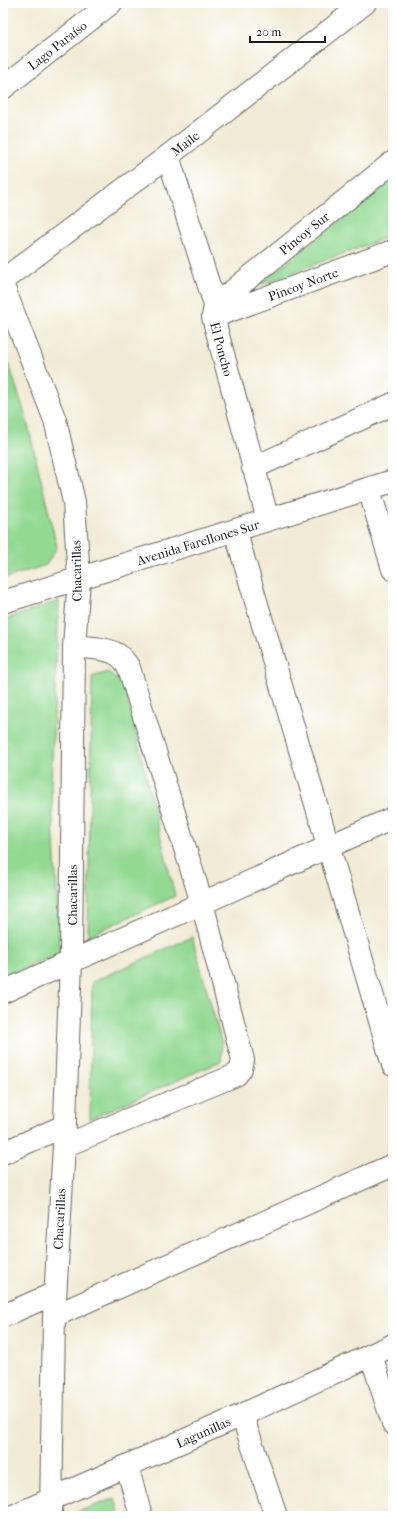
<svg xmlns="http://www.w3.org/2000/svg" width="396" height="1519" font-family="'IM FELL French Canon',serif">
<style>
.park{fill:#92d992;stroke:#577a57}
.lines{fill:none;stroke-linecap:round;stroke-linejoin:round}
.street-casing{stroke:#67645d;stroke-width:24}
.street{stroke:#fff;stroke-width:22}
.labels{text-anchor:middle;stroke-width:4;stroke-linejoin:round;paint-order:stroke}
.street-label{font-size:13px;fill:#1c1c1c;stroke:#fff}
</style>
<rect width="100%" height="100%" fill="#fff"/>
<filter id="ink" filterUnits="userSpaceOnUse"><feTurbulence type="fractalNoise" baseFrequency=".025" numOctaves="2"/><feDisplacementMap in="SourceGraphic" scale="8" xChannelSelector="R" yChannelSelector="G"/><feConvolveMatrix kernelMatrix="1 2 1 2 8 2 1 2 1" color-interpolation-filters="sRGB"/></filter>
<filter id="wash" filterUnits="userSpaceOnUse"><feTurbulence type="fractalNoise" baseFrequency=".012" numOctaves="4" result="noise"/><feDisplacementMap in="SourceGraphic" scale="16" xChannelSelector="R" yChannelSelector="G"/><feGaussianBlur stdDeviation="0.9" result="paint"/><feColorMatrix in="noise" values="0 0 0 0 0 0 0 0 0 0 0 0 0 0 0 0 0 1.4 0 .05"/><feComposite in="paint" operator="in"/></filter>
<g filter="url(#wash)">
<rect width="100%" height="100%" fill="#f2ebd5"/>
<path class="park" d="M393,179V235L257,286Z
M3,346L26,417L57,547L46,565L3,579Z
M59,601L51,782L60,954L3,976V620Z
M108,672L124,685L175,896L88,936L92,677Z
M192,937L222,1044L221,1061L90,1119L92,982Z
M115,1498L120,1516H72V1514Z"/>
</g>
<g filter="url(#ink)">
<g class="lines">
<g class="street-casing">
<path id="street" d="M3,88L111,3
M168,156L215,305L213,317L268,520
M3,280L168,156L365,3
M3,286L55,420L74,502L79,579L74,646L71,961L64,1146L54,1316L51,1516
M215,305L393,162
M213,317L393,251
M253,468L393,404
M369,489L393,569
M235,530L393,1065
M3,602L393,481
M3,992L393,818
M64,1146L236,1075L241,1069L243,1060L202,903L129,668C126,663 123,658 118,655C107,647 87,648 74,646
M3,1153L64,1126
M3,1316L55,1293
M54,1316L393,1165
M371,1355L393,1423
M242,1415L276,1516
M127,1466L141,1516
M13,1516L242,1415L393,1345"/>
</g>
<use href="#street" class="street"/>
</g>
</g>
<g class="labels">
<g class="street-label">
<text transform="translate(57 45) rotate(-38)" y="5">Lago Paraíso</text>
<text transform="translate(185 143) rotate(-38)" y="5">Maile</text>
<text transform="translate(304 233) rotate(-39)" y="5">Pincoy Sur</text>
<text transform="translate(303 284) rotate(-20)" y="5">Pincoy Norte</text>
<text transform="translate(222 349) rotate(75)" y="5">El Poncho</text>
<text transform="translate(198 542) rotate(-17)" y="5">Avenida Farellones Sur</text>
<text transform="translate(76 571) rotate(-91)" y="5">Chacarillas</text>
<text transform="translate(72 895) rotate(-90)" y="5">Chacarillas</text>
<text transform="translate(59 1219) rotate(-87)" y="5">Chacarillas</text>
<text transform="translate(203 1432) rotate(-24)" y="5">Lagunillas</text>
</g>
</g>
<rect width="396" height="1519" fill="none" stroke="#fff" stroke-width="16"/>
<path d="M250 36v6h75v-6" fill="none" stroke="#1c1c1c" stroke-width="2"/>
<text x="256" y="36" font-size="12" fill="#1c1c1c" stroke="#ffffff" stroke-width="3" paint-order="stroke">20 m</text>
</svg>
